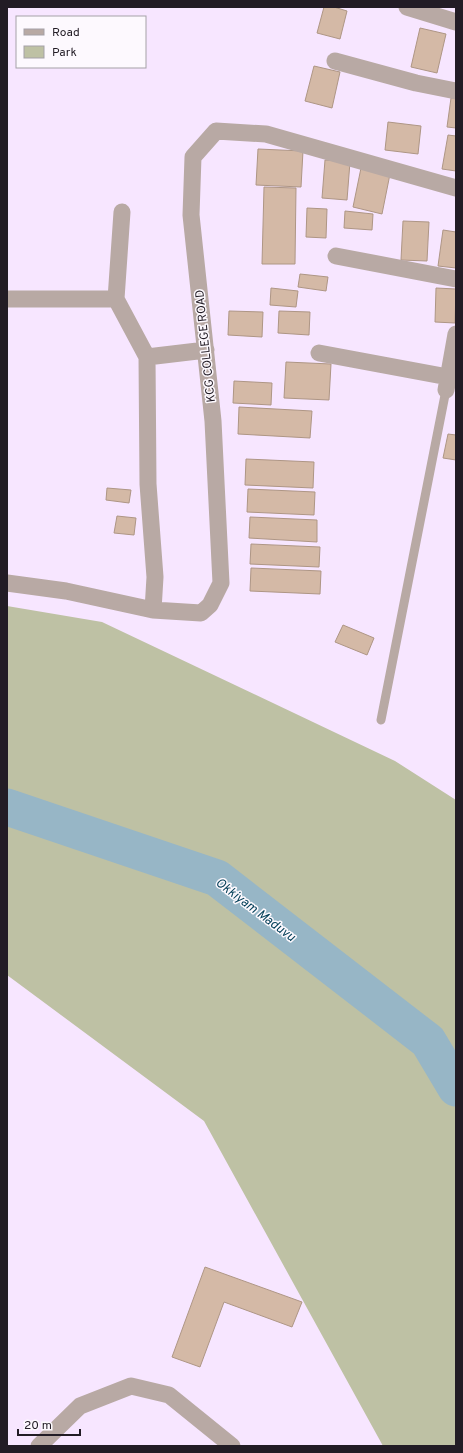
<svg xmlns="http://www.w3.org/2000/svg" width="463" height="1453" font-family="Overpass,sans-serif">
<style>
.green{fill:#bec1a4}
.lines{fill:none;stroke-linecap:round;stroke-linejoin:round}
.river{stroke:#97b6c6;stroke-width:37}
.building{fill:#d4b9a6;stroke:#ae9685}
.lane{stroke:#b8a9a4;stroke-width:9}
.street{stroke:#b8a9a4;stroke-width:17}
.labels{text-anchor:middle;stroke-width:3;stroke-linejoin:round;paint-order:stroke}
.street-label{font-size:12px;fill:#221c25;stroke:#fdf9fe}
.water-label{font-size:13px;font-style:italic;fill:#003d56;stroke:#fdf9fe}
</style>
<rect width="100%" height="100%" fill="#f7e6ff"/>
<path class="green" d="M7,606L102,622L395,761L456,800V1446H383L204,1121L7,975Z"/>
<g class="lines">
<path class="river" d="M7,807L217,878L428,1041L456,1088"/>
</g>
<path class="building" d="M324,7H334L347,11L340,39L317,33Z
M420,28L446,34L437,73L411,67Z
M314,66L340,72L332,108L305,101Z
M451,98H456V128L447,127Z
M388,122L421,126L418,154L385,150Z
M448,135L456,136V171L442,169Z
M258,149L303,151L301,187L256,185Z
M325,160L350,162L347,200L322,198Z
M361,168L390,174L382,214L353,207Z
M264,187L296,188L295,264H262Z
M307,208L327,209L326,238L306,237Z
M345,211L373,214L372,230L344,228Z
M403,221L429,222L427,261L401,260Z
M443,230L456,232V268L438,266Z
M300,274L328,277L326,291L298,287Z
M271,288L298,291L296,307L270,305Z
M436,288L456,289L455,323L435,322Z
M229,311L263,312L262,337L228,335Z
M279,311L310,312L309,335L278,333Z
M286,362L331,364L329,400L284,398Z
M234,381L272,383L271,405L233,403Z
M239,407L312,411L310,438L238,434Z
M448,434L456,435V460L443,458Z
M246,459L314,462L313,488L245,485Z
M107,488L131,490L129,503L106,500Z
M248,489L315,492L314,515L247,512Z
M117,516L136,518L134,535L114,533Z
M250,517L317,520V542L249,538Z
M251,544L320,547L319,567L250,564Z
M251,568L321,571L320,594L250,591Z
M343,625L374,638L367,655L335,642Z
M205,1267L302,1302L292,1327L224,1302L200,1367L172,1357Z"/>
<g class="lines">
<path class="lane" d="M381,720L446,390"/>
<path class="street" d="M407,7L456,22
M335,61L416,83L456,91
M122,212L116,299L147,357
M336,256L456,279
M7,299H116
M319,353L448,377
M446,390L456,334
M7,583L66,591L153,610L201,613L210,605L221,583L213,421L191,215L193,157L216,131L266,134L456,188
M153,610L155,577L148,484L147,357L206,350
M39,1446L80,1406L131,1386L169,1395L232,1446"/>
</g>
<g class="labels">
<g class="street-label">
<text transform="translate(205 346) rotate(-96)" y="4">KCG COLLEGE ROAD</text>
</g>
<g class="water-label">
<text transform="translate(256 909) rotate(37)" y="5">Okkiyam Maduvu</text>
</g>
</g>
<rect width="463" height="1453" fill="none" stroke="#221c25" stroke-width="16"/>
<rect x="16" y="16" width="130" height="52" fill="#fdf9fe" stroke="#a5a1a7"/>
<rect x="24" y="29" width="20" height="6" fill="#b8a9a4" stroke="#a5a1a7"/>
<text x="52" y="36" font-size="12" fill="#221c25">Road</text>
<rect x="24" y="46" width="20" height="12" fill="#bec1a4" stroke="#a5a1a7"/>
<text x="52" y="56" font-size="12" fill="#221c25">Park</text>
<path d="M18 1429v6h62v-6" fill="none" stroke="#221c25" stroke-width="2"/>
<text x="24" y="1429" font-size="12" fill="#221c25" stroke="#fdf9fe" stroke-width="3" paint-order="stroke">20 m</text>
</svg>
